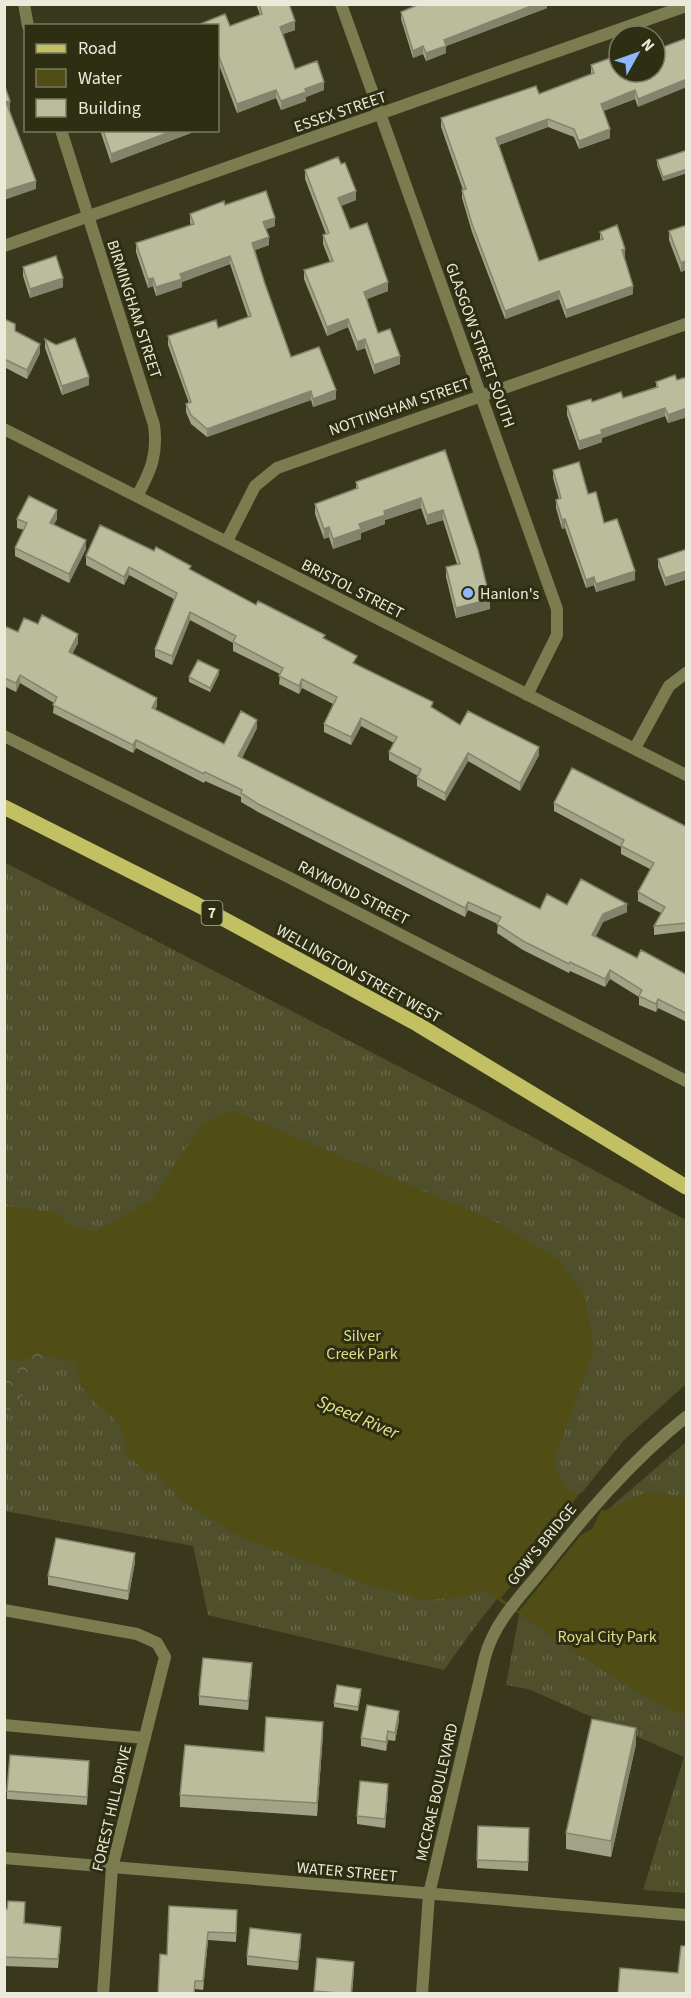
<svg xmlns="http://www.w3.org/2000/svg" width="691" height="1998" font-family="'Source Sans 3',sans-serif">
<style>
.grass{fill:url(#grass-tufts)}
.forest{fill:url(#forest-crowns)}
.water{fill:#504e14}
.pier{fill:#39381d}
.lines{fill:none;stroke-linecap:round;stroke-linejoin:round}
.minor{stroke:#7c7c51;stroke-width:12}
.tertiary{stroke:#7c7c51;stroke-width:12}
.primary{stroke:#c2c063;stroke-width:15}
.wall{fill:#a1a286}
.shaded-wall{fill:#83846d}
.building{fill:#bbbc9c;stroke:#83846d;stroke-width:1.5}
.poi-dot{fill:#8cb9fc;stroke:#2e2e13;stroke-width:2}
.labels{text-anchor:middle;stroke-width:6;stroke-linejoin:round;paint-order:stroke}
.shield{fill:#2e2e13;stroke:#b1b29e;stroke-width:1.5}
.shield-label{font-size:15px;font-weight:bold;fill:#e9ead9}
.street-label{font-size:16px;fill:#e9ead9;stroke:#2e2e13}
.poi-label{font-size:16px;fill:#e9ead9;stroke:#2e2e13;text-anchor:start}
.park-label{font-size:16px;fill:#dfde89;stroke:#2e2e13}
.water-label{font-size:18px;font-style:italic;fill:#e3e28d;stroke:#2e2e13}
</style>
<defs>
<pattern id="grass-tufts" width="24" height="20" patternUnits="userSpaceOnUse" patternTransform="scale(1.5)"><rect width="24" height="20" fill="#4f4f2c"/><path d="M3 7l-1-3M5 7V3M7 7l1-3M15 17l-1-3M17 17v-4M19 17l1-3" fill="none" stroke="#68684a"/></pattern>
<pattern id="forest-crowns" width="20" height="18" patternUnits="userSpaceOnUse" patternTransform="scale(1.5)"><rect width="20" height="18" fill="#4f4f2c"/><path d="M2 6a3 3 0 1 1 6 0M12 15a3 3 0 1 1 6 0" fill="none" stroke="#68684a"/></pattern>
</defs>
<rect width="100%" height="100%" fill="#39381d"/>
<path class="grass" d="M4,862L479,1108L686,1220V1384L624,1440L477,1624L444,1670L208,1615L193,1546L5,1511Z
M686,1442V1893L643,1890L684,1757L528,1689L506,1685L519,1615L605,1512Z"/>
<path class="forest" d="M5,1342L53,1357L5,1417Z"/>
<path class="water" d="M231,1110L494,1221L559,1260L584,1295L594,1350L553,1463L565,1487L605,1511L644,1493L686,1496V1715L672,1711L611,1676L483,1590L453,1598L423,1600L376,1587L243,1538L183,1502L157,1472L144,1470L127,1455C129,1405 75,1411 77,1363L37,1353L18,1363L5,1356L4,1206L57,1213L70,1226L96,1232L153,1199L201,1125Z"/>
<path class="pier" d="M580,1493L603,1507L592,1529L581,1535L519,1611L501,1598L564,1521L567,1511Z"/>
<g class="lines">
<path class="minor" d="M24,4L28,26
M341,4L557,609V635L527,695
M61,130L154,425C158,454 151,471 137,496
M4,246L686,6
M4,429L686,775
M227,541L255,486L277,468L686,324
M4,736L290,878L686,1081
M635,748L669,686L686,673
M4,1610L137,1634L157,1643L165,1657L112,1868L103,1994
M4,1725L145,1738
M422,1994L429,1894L485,1657C494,1622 520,1597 542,1570C586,1514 631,1461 686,1417"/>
<path class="tertiary" d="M4,1858L686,1915"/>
<path class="primary" d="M4,807L196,904L417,1024L686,1187"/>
</g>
<path class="wall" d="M256,4H289L295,30L283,34L295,69L324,90L306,97V101L281,110L276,98L237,113L218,62V26H200V24L230,26L260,15Z
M547,4V8L446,46V53L426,61L423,54L413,58L401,19V12Z
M591,65L619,72H655L638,107L635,99L603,111L610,138L579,149L574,137L548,127L499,145L539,261L600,240V232L625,258H624L633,294L566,318L559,299L505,319L472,232L462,198V190H463L441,127V118L539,94L591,74Z
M100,130H199L111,163Z
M687,155V173L663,181L657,165V160Z
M305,170L356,200L341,206L350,229L388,291L367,299L378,333L400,364L374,374L365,348L357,351L348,327L327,336L304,279V270L330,262L323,244V235L326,234L305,179Z
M225,205L275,226L266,229L269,245L255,250L265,284L291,357L336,399L313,407L311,400L207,437L191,424L186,412V404L189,403L168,345V336L218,328L248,317L230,264L182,282V287L156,296L153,286L148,288L136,252V243L191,225L190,222V214Z
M687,225V274L685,270L681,272L669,240V231Z
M23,267L63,287L30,298L23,276Z
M4,319L15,331L40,353L27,379L4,367Z
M45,339L56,345L89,385L62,395L45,348Z
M687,377V417L668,423L665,416L602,438V442L579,450L567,415V406L623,398L656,387V382L677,380Z
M445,450L490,609L456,618L446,577V567L457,564L443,520L427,525L421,508L385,520V524L361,533V539L333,549L329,537L324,539L315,514V504L356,489V482Z
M553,470L588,494L635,580L596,592L594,585L586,588L565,528L562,529L556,508V500L559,499L553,478Z
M17,519H57L54,524L86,549L69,583L15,556V548L24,530L17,528Z
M687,549V579L665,586L658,567V559Z
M86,556L191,570L256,605L325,639L356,664L460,725L539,755L520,791L468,761L445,801L417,786V778L418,776L389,760V752L394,743L361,726L351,745L324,732V724L333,704L302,688L299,694L279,684L280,674L233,651V643L190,620L172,665L155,657V649L174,599L129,575L124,585L86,565Z
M4,626L18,632L78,643L72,654L157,706L155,710L224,744L257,728L242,758L540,909L567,905L627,912L603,922L596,936L637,958L687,975V1022L658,1008L656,1012L639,1005V997L610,979L605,987L570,971L569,973L523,950L497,933L498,924L468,910L465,917L258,812L241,802V797L205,781L204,783L136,748L133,753L53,713L54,703L20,683L16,692L4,686Z
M219,674L210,692L189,682V677Z
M554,803L687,827V931L654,935V926L661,913L638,901V892L650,869L621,854V847L554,811Z
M135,1562L128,1600L48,1585V1576Z
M252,1671L248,1710L199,1705V1696Z
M361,1693L358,1711L334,1707V1703Z
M399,1720L395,1741L388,1740L386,1751L361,1746V1738Z
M323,1734L317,1816L180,1807V1795L264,1752Z
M636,1744L611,1857L566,1849V1833Z
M89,1770L87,1805L7,1799V1791Z
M388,1792L385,1828L357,1824V1816Z
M478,1826L529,1828L528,1871L477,1868Z
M169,1906L237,1919L236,1942L208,1940L203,1990L195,1989Z
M4,1909L25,1911V1923L61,1935L58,1968L4,1966Z
M301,1942L298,1970L247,1965V1956Z
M317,1958L354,1970L352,1994H314Z"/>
<path class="shaded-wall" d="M536,4H547V8L446,46V53L426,61V53L444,40Z
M295,21V30L280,35V27Z
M423,46V54L413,58V51Z
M687,79V87L638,107V99Z
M324,82V90L306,97V101L281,110V101L305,89Z
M276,90V98L237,113V104Z
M635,90V99L601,112V104Z
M10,101V110L6,111V102Z
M548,119V127L496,146V138Z
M610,129V138L579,149V141Z
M175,130H199L111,163V154Z
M687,169V173L663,181V177Z
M36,181V189L4,200V191Z
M356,191V200L338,207V198Z
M275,218V226L263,230V222Z
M269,237V245L252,251V243Z
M625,249V258L622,259V250Z
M230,256V264L182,282V287L156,296V287L180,274Z
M685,261V270L681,272V263Z
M63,278V287L30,298V289Z
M153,278V286L148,288V279Z
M388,282V291L364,300V292Z
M633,286V294L566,318V310Z
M559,291V299L505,319V311Z
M348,319V327L327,336V327Z
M365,339V348L357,351V342Z
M40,344V353L27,379V370Z
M400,356V364L374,374V365Z
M89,377V385L62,395V386Z
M336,390V399L313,407V399Z
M311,391V400L207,437V429Z
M665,408V416L602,438V442L579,450V441L601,430Z
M687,408V417L668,423V415Z
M421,498V508L385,520V524L361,533V539L333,549V539L359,524L384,511Z
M57,510V519L50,531V523Z
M443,510V520L427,525V515Z
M565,519V528L562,529V520Z
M329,527V537L324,539V529Z
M86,540V549L69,583V574Z
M129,567V575L124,585V577Z
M635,571V580L596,592V584Z
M687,571V579L665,586V578Z
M594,577V585L586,588V580Z
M490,599V609L456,618V608Z
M190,612V620L172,665V656Z
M78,634V643L69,661V652Z
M219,670V674L210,692V688Z
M20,675V683L16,692V683Z
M302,679V688L299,694V686Z
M157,698V706L152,716V708Z
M361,718V726L351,745V737Z
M257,720V728L238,765V756Z
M136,740V748L133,753V745Z
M539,747V755L520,791V783Z
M468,753V761L445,801V793Z
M468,902V910L465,917V908Z
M627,904V912L603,922L592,943V935L603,914Z
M610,970V979L605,987V979Z
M658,999V1008L656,1012V1004Z
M135,1553V1562L128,1600V1591Z
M252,1663V1671L248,1710V1701Z
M399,1711V1720L395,1741V1733Z
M323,1722V1734L317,1816V1803Z
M636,1728V1744L611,1857V1841Z
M388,1731V1740L386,1751V1742Z
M388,1784V1792L385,1828V1819Z
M208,1932V1940L203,1990V1981Z
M301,1934V1942L298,1970V1962Z"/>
<path class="building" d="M259,4H289L295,21L280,27L295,69L317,61L324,82L305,89L306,92L281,101L276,90L237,104L218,54V26H200V24L225,14L230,26L262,14Z
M420,4H536L444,40L446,46L426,53L423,46L413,51L401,12Z
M687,38V79L638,99L635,90L601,104L610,129L579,141L574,129L548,119L496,138L539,261L603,239L600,232L617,225L625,249L622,250L633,286L566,310L559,291L505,311L472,224L462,190L466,189L441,118L536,86L539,94L594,73L591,65L619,55V72H655V50Z
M4,84L10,101L6,102L36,181L4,191Z
M103,130H175L111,154Z
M685,151L687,155V169L663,177L657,160Z
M338,157L341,164L345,163L356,191L338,198L350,229L367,223L388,282L364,292L378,333L390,329L400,356L374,365L365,339L357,342L348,319L327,327L304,270L333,261L323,235L329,233L305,170Z
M266,191L275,218L263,222L269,237L252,243L265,284L291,357L319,347L336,390L313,399L311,391L207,429L191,415L186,404L191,402L168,336L216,320L218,328L251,316L230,256L180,274L182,279L156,287L153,278L148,279L136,243L194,224L190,214L224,201L225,205Z
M687,225V265L685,261L681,263L669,231Z
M56,256L63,278L30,289L23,267Z
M4,319L15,324V331L40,344L27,370L4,359Z
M75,338L89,377L62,386L45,339L56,345Z
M675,375L677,380L687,377V408L668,415L665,408L601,430L602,434L579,441L567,406L591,399L592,402L621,392L623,398L658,387L656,382Z
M445,450L478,550L490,599L456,608L446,567L460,564L443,510L427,515L421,498L384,511L385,515L359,524L361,529L333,539L329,527L324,529L315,504L358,488L356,482Z
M579,462L588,494L596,492L604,523L617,519L635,571L596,584L594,577L586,580L565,519L562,520L556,500L561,498L553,470Z
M29,496L57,510L50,523L86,540L69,574L15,548L27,523L17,519Z
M100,525L154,551L156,547L191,566L189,569L256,605L258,601L325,635L323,638L357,656L353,663L433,702L431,707L460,725L468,711L539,747L520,783L468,753L445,793L417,778L421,769L389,752L397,737L361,718L351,737L324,724L337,697L302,679L299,686L279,676L283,668L233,642L236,636L190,612L172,656L155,649L177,593L129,567L124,577L86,556Z
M687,549V571L665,578L658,559Z
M42,615L78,634L69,652L157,698L152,708L224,744L241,711L257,720L238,756L540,909L547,894L567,905L581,879L627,904L603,914L592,935L637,958L641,950L687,975V1014L658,999L656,1004L639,996L642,990L610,970L605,979L570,962L569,964L523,941L497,924L501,917L468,902L465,908L258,804L241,793L242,790L205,772L204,774L136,740L133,745L53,705L57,697L20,675L16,683L4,678V626L18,632L24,618L38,624Z
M198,660L219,670L210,688L189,677Z
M572,768L687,827V923L654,926L665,907L638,892L654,863L621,846L624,840L554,803Z
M56,1538L135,1553L128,1591L48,1576Z
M203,1658L252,1663L248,1701L199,1696Z
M337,1685L361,1689L358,1707L334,1703Z
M367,1705L399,1711L395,1733L388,1731L386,1742L361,1738Z
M266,1717L323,1722L317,1803L180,1795L185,1745L264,1752Z
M592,1719L636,1728L611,1841L566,1833Z
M10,1755L89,1761L87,1797L7,1791Z
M360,1781L388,1784L385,1819L357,1816Z
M478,1826L529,1828L528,1862L477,1860Z
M8,1901L25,1902L24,1923L61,1927L58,1959L4,1957V1909H7Z
M169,1906L237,1910L236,1933L208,1932L203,1981H195L194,1994H158L160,1954L167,1955Z
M250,1928L301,1934L298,1962L247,1956Z
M681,1946H687V1994H618L620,1968L678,1973Z
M317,1958L354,1962L351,1994L314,1991Z"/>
<circle class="poi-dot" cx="468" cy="593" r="6"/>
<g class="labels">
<rect class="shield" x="201.5" y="901" width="21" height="24" rx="4.5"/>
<g class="shield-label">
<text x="212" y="918">7</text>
</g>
<g class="street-label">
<text transform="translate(340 111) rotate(-19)" y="6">ESSEX STREET</text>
<text transform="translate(135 309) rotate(72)" y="6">BIRMINGHAM STREET</text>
<text transform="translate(481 345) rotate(70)" y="6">GLASGOW STREET SOUTH</text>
<text transform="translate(399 406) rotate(-19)" y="6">NOTTINGHAM STREET</text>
<text transform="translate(353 588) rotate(27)" y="6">BRISTOL STREET</text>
<text transform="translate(354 892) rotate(27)" y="6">RAYMOND STREET</text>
<text transform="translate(359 973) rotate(29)" y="6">WELLINGTON STREET WEST</text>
<text transform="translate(541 1544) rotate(-51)" y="6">GOW'S BRIDGE</text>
<text transform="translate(436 1792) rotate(-77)" y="6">MCCRAE BOULEVARD</text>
<text transform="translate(111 1808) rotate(-77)" y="6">FOREST HILL DRIVE</text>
<text transform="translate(347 1871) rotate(5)" y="6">WATER STREET</text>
</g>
<g class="poi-label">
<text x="480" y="599">Hanlon's</text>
</g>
<g class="park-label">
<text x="362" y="1341">Silver<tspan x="362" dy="18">Creek Park</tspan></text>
<text x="607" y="1642">Royal City Park</text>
</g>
<g class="water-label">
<text transform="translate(358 1417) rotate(23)" y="6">Speed River</text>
</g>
</g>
<rect width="691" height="1998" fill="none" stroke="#e9ead9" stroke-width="12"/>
<rect x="24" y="24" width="195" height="108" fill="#2e2e13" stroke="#797962" stroke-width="1.5"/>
<rect x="36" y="44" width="30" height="9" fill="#c2c063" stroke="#797962" stroke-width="1.5"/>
<text x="78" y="54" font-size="18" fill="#e9ead9">Road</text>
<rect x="36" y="69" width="30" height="18" fill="#504e14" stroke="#797962" stroke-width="1.5"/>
<text x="78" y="84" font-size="18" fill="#e9ead9">Water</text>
<rect x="36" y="99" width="30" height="18" fill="#bbbc9c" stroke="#797962" stroke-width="1.5"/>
<text x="78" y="114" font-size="18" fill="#e9ead9">Building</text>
<g transform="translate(637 54) rotate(50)"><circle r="28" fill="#2e2e13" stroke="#797962" stroke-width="1.5"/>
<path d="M0-4.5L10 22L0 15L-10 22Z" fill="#8cb9fc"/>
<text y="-9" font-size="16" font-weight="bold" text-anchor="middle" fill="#e9ead9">N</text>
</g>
</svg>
